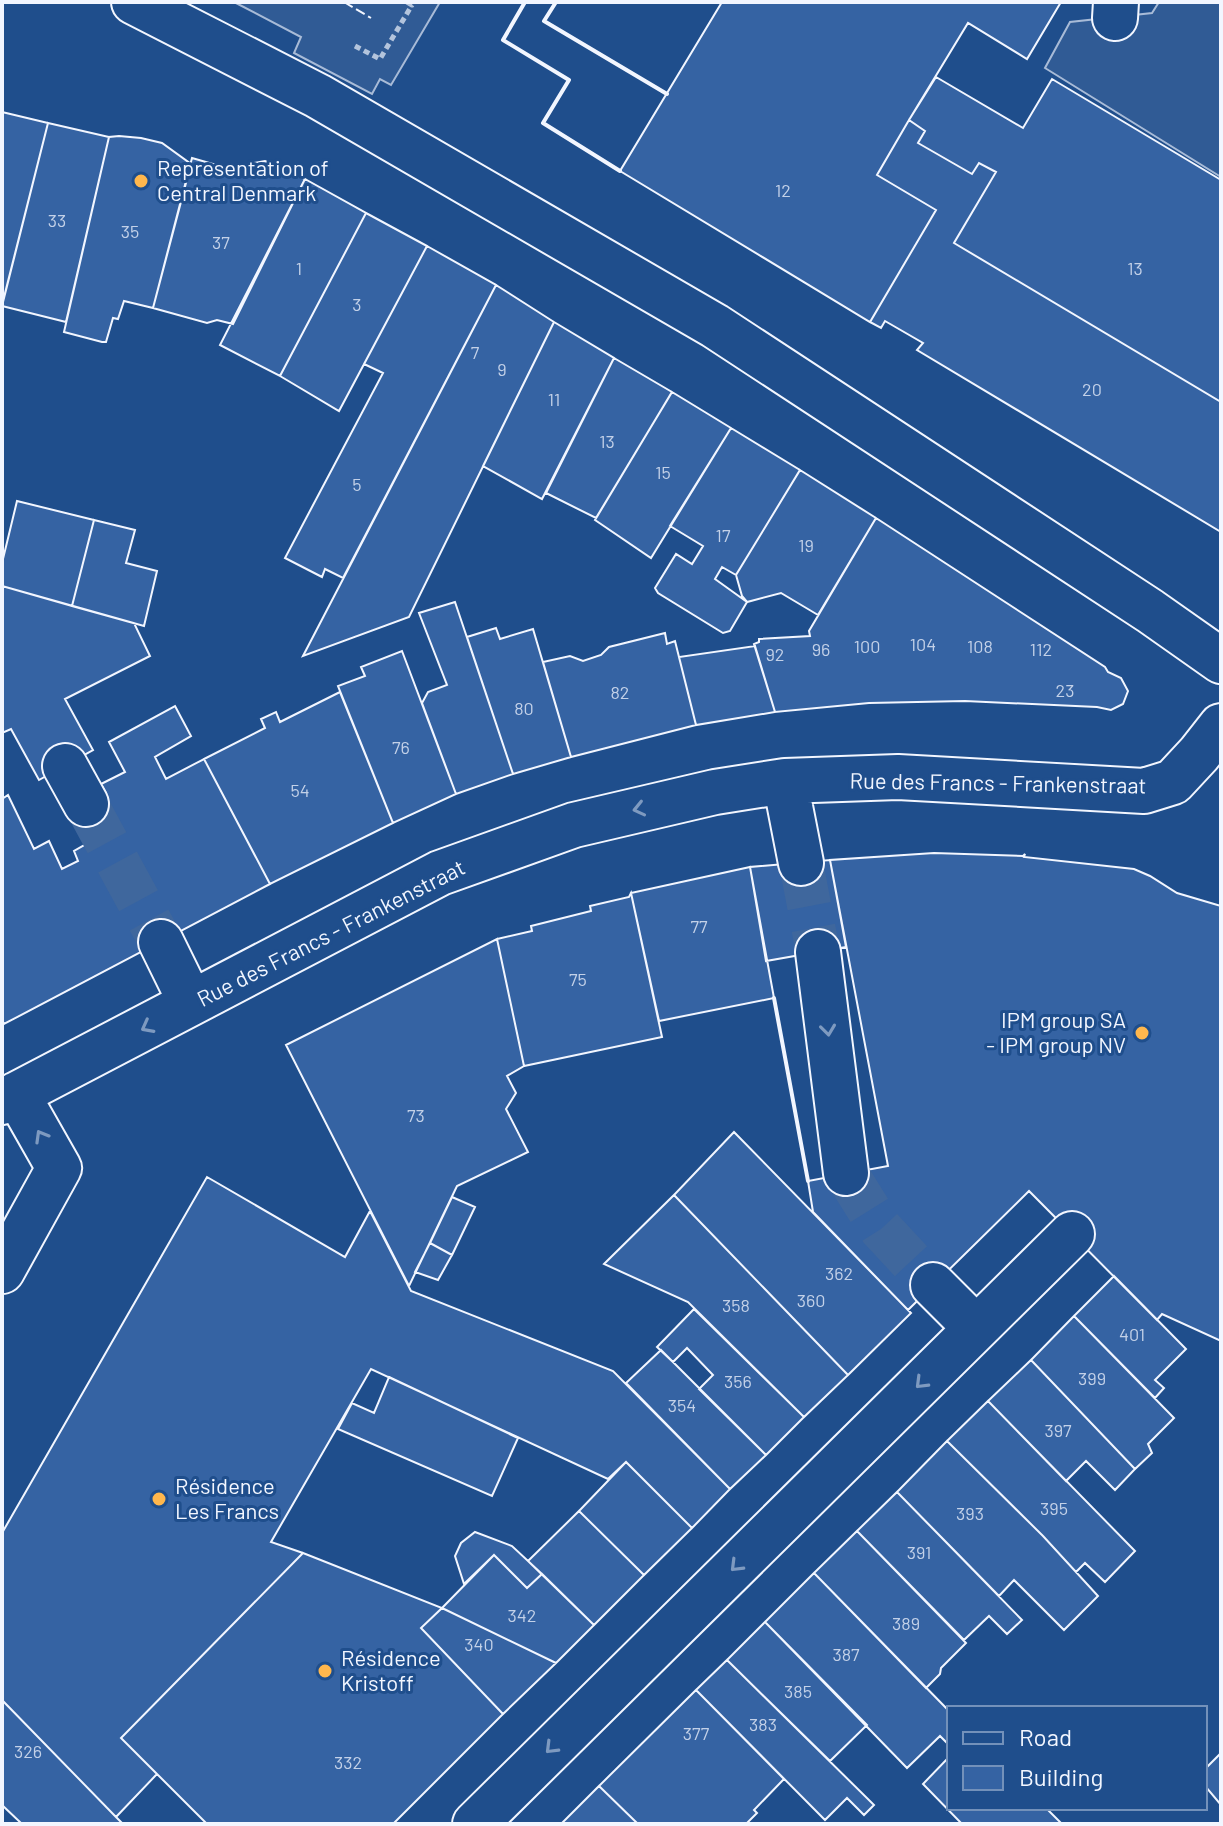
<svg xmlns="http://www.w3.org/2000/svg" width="1223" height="1826" font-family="Barlow,sans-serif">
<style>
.parking{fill:#305b95;stroke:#a8bbd7;stroke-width:2}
.building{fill:#3563a3;stroke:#f2f6ff;stroke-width:2}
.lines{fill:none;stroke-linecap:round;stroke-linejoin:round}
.minor-tunnel{stroke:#3f679d;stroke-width:44;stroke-dasharray:44 22;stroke-linecap:butt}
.minor-casing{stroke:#f2f6ff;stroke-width:48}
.path{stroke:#b3c4dc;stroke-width:5;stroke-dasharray:6 4;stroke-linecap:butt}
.minor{stroke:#1f4e8c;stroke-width:44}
.fence{stroke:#f2f6ff;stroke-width:2;stroke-dasharray:10 4;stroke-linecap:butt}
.wall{stroke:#f2f6ff;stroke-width:4}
.oneway{stroke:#7e9ac0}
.poi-dot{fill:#ffb74d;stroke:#1f4e8c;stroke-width:3}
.labels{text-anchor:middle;stroke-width:6;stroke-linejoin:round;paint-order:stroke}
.number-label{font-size:18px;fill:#c3d1e8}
.poi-label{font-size:22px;fill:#f2f6ff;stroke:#1f4e8c;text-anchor:start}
.street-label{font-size:22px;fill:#f2f6ff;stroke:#1f4e8c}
</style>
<rect width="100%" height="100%" fill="#1f4e8c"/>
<path class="parking" d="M234,2H440L391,85L380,79L372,94L294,53L301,37Z
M1159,2H1221V177L1045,68L1070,22L1152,13Z"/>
<path class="building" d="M722,2H1061L1027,59L968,23L909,120L877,175L936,210L870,322L620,171Z
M936,77L1023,128L1052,79L1221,180V402L954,243L996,172L979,163L972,174L918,143L925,131L909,120Z
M2,112L48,123L2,305Z
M909,120L925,131L918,143L972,174L979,163L996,172L954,243L1221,402V532L917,350L923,343L885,321L881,328L870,322L936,210L877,175Z
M48,123L109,137L66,322L2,306Z
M119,136L141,138L162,143L191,164L153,308L124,301L118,319L113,318L106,342H102L64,332L109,137Z
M192,158L237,171L248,164L265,161L305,179L233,324L217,320L207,323L153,308Z
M305,179L366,213L280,376L220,345Z
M366,213L427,246L339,411L280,376Z
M427,246L496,285L343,578L325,569L322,577L285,558L383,373L364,364Z
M496,285L554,322L409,617L303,656Z
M554,322L614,358L542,499L483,466Z
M614,358L672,392L596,518L546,493Z
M672,392L731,428L651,558L595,520Z
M731,428L800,470L736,575L722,567L715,579L747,602L730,631L723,633L658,593L655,588L676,554L692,564L703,546L670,526Z
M800,470L876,518L818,615L781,593L747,602L742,596L736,575Z
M17,501L94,520L72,606L2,586V563Z
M876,518L1105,667L1108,672L1121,678L1128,691L1123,704L1111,710L1097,707L965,701L869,703L775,712L754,644L759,642V639L810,636L809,631Z
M94,520L135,530L126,563L157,571L144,626L72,606Z
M2,586L134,623L150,656L65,699L93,750L39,780L11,729L2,733Z
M455,602L513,774L456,794L422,703L428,692L447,685L419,613Z
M496,628L500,639L533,629L571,757L513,774L467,637Z
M665,633L667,644L675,641L696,725L571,757L543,662L570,656L583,661L601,655L609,647Z
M755,646L775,712L696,725L679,657Z
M402,651L456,794L393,823L338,686L365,676L361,667Z
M340,692L393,823L270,884L204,759L265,728L261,719L276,712L280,722Z
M175,706L191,736L155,757L166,779L204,759L270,884L4,1024L2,1020V799L8,795L34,849L49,841L62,869L78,861L74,851L86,844L70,813L106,793L101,784L125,772L109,742Z
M934,853L1023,856L1025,854L1024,857L1134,869L1150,876L1177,893L1221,906V1341L1162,1314L1157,1320L1029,1191L908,1310L813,1212L808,1181L888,1166L830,860Z
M830,860L846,947L766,961L750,867Z
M750,867L774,998L659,1021L631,893Z
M631,893L662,1037L524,1066L497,939L532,931L531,926L591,911L590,906L629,897Z
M497,939L524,1066L507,1076L516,1093L506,1109L528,1152L457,1186L409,1286L286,1045Z
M734,1132L911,1313L848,1375L674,1195Z
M207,1177L345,1257L370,1211L411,1291L613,1371L730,1489L692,1528L626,1462L608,1479L371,1369L271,1542L303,1553L121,1738L157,1774L116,1817L2,1700V1533Z
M674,1195L848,1375L804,1417L688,1302L604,1264Z
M452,1197L475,1207L452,1255L430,1243Z
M430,1243L452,1255L438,1280L415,1272Z
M1114,1276L1186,1349L1155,1380L1164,1388L1155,1398L1074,1316Z
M694,1309L804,1417L766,1455L699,1389L713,1375L687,1348L673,1362L657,1347Z
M1074,1316L1174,1418L1148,1444L1152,1453L1135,1469L1031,1360Z
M661,1350L766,1455L730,1489L626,1383Z
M1031,1360L1135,1469L1115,1490L1086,1461L1066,1481L988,1401Z
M389,1377L518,1438L492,1496L338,1429L352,1403L374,1413Z
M988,1401L1135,1551L1105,1582L1085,1563L1076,1572L1043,1536L947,1441Z
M947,1441L1043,1536L1098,1596L1064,1630L1014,1580L999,1596L897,1492Z
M626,1462L692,1528L644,1575L579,1511Z
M897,1492L1022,1620L1007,1634L989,1616L964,1640L857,1531Z
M579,1511L644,1575L594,1625L528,1561Z
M857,1531L966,1643L941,1668L940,1674L926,1688L814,1573Z
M475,1532L512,1546L542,1574L527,1588L494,1555L464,1584L455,1556L461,1543Z
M303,1553L442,1608L421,1628L503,1714L393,1824H207L121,1738Z
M494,1555L527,1588L542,1574L594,1625L556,1663L442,1608Z
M814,1573L949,1711V1745L940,1736L907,1768L765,1622Z
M442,1608L556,1663L503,1714L421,1628Z
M765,1622L867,1725L830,1761L727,1660Z
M727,1660L874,1805L864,1815L847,1798L825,1820L696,1690Z
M696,1690L784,1779L754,1810L757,1813L746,1824H638L599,1786Z
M2,1700L116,1817L123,1824H22L2,1805Z
M1221,1753V1805L1205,1786V1769Z
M949,1757V1808H1046L1062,1824H962L923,1784Z
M599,1786L638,1824H561Z"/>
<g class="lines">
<path class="minor-tunnel" d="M86,804L161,942
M801,863L818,952
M846,1173L881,1229L933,1285"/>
<g class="minor-casing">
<path id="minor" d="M134,2L318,96L715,326L1150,611L1221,661
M1115,18L1116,2
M65,766L86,804
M785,781L801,863
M161,942L191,1003
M818,952L846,1173
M2,1102L440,873L574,825L715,792L785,781L898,777L1144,791L1173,782L1199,754L1221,726
M2,1271L59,1168L17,1094
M933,1285L976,1328
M475,1824L1072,1234"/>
</g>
<path class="path" d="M407,2L412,5L414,2
M355,46L380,59L412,5"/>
<use href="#minor" class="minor"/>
<path class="fence" d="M344,2L371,18"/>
<path class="wall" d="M525,2L503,40L569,80L543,123L620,171
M556,2L544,21L667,94
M774,998L808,1181"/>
</g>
<defs><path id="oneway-chevron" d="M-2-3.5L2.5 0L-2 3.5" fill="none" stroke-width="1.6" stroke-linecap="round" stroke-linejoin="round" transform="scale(2)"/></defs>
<g class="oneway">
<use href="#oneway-chevron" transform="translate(639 809) rotate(167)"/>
<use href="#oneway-chevron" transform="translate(147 1027) rotate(152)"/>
<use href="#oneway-chevron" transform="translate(828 1030) rotate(83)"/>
<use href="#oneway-chevron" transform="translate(41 1136) rotate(-120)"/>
<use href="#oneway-chevron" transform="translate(921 1383) rotate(135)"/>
<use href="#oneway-chevron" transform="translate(736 1566) rotate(135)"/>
<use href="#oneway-chevron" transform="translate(551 1748) rotate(135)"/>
</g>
<g class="poi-dot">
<circle cx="141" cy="181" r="8"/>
<circle cx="1142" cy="1033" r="8"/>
<circle cx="159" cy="1499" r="8"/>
<circle cx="325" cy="1671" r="8"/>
</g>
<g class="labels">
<g class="number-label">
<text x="783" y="197">12</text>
<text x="57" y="227">33</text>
<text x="130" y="238">35</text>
<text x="221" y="249">37</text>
<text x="299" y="275">1</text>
<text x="1135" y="275">13</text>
<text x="357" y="311">3</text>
<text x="475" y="359">7</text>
<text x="502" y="376">9</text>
<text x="1092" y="396">20</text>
<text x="554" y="406">11</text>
<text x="607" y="448">13</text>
<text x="663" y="479">15</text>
<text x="357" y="491">5</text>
<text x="723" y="542">17</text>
<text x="806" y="552">19</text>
<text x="923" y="651">104</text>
<text x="867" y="653">100</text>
<text x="980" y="653">108</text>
<text x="821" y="656">96</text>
<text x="1041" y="656">112</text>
<text x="775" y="661">92</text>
<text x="1065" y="697">23</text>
<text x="620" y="699">82</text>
<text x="524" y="715">80</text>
<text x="401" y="754">76</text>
<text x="300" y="797">54</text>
<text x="699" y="933">77</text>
<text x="578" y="986">75</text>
<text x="416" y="1122">73</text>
<text x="839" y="1280">362</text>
<text x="811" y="1307">360</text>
<text x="736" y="1312">358</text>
<text x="1132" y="1341">401</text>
<text x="1092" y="1385">399</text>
<text x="738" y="1388">356</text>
<text x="682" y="1412">354</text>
<text x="1058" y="1437">397</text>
<text x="1054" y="1515">395</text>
<text x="970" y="1520">393</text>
<text x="919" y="1559">391</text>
<text x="522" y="1622">342</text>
<text x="906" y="1630">389</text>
<text x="479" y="1651">340</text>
<text x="846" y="1661">387</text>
<text x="798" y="1698">385</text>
<text x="763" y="1731">383</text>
<text x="696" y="1740">377</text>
<text x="28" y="1758">326</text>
<text x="348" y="1769">332</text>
</g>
<g class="poi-label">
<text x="157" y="176">Representation of<tspan x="157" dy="25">Central Denmark</tspan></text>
<text x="1126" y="1028" text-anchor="end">IPM group SA<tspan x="1126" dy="25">- IPM group NV</tspan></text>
<text x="175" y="1494">Résidence<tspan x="175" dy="25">Les Francs</tspan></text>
<text x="341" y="1666">Résidence<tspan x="341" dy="25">Kristoff</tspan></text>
</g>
<g class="street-label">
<text transform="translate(998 783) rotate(1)" y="8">Rue des Francs - Frankenstraat</text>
<text transform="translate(331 933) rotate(-27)" y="8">Rue des Francs - Frankenstraat</text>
</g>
</g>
<rect width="1223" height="1826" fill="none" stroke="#f2f6ff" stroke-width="8"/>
<rect x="947" y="1706" width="260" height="104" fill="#1f4e8c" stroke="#7391ba" stroke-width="2"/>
<rect x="963" y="1732" width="40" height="12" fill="#1f4e8c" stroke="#7391ba" stroke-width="2"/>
<text x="1019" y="1746" font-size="24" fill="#f2f6ff">Road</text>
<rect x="963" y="1766" width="40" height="24" fill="#3563a3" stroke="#7391ba" stroke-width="2"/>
<text x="1019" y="1786" font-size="24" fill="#f2f6ff">Building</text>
</svg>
